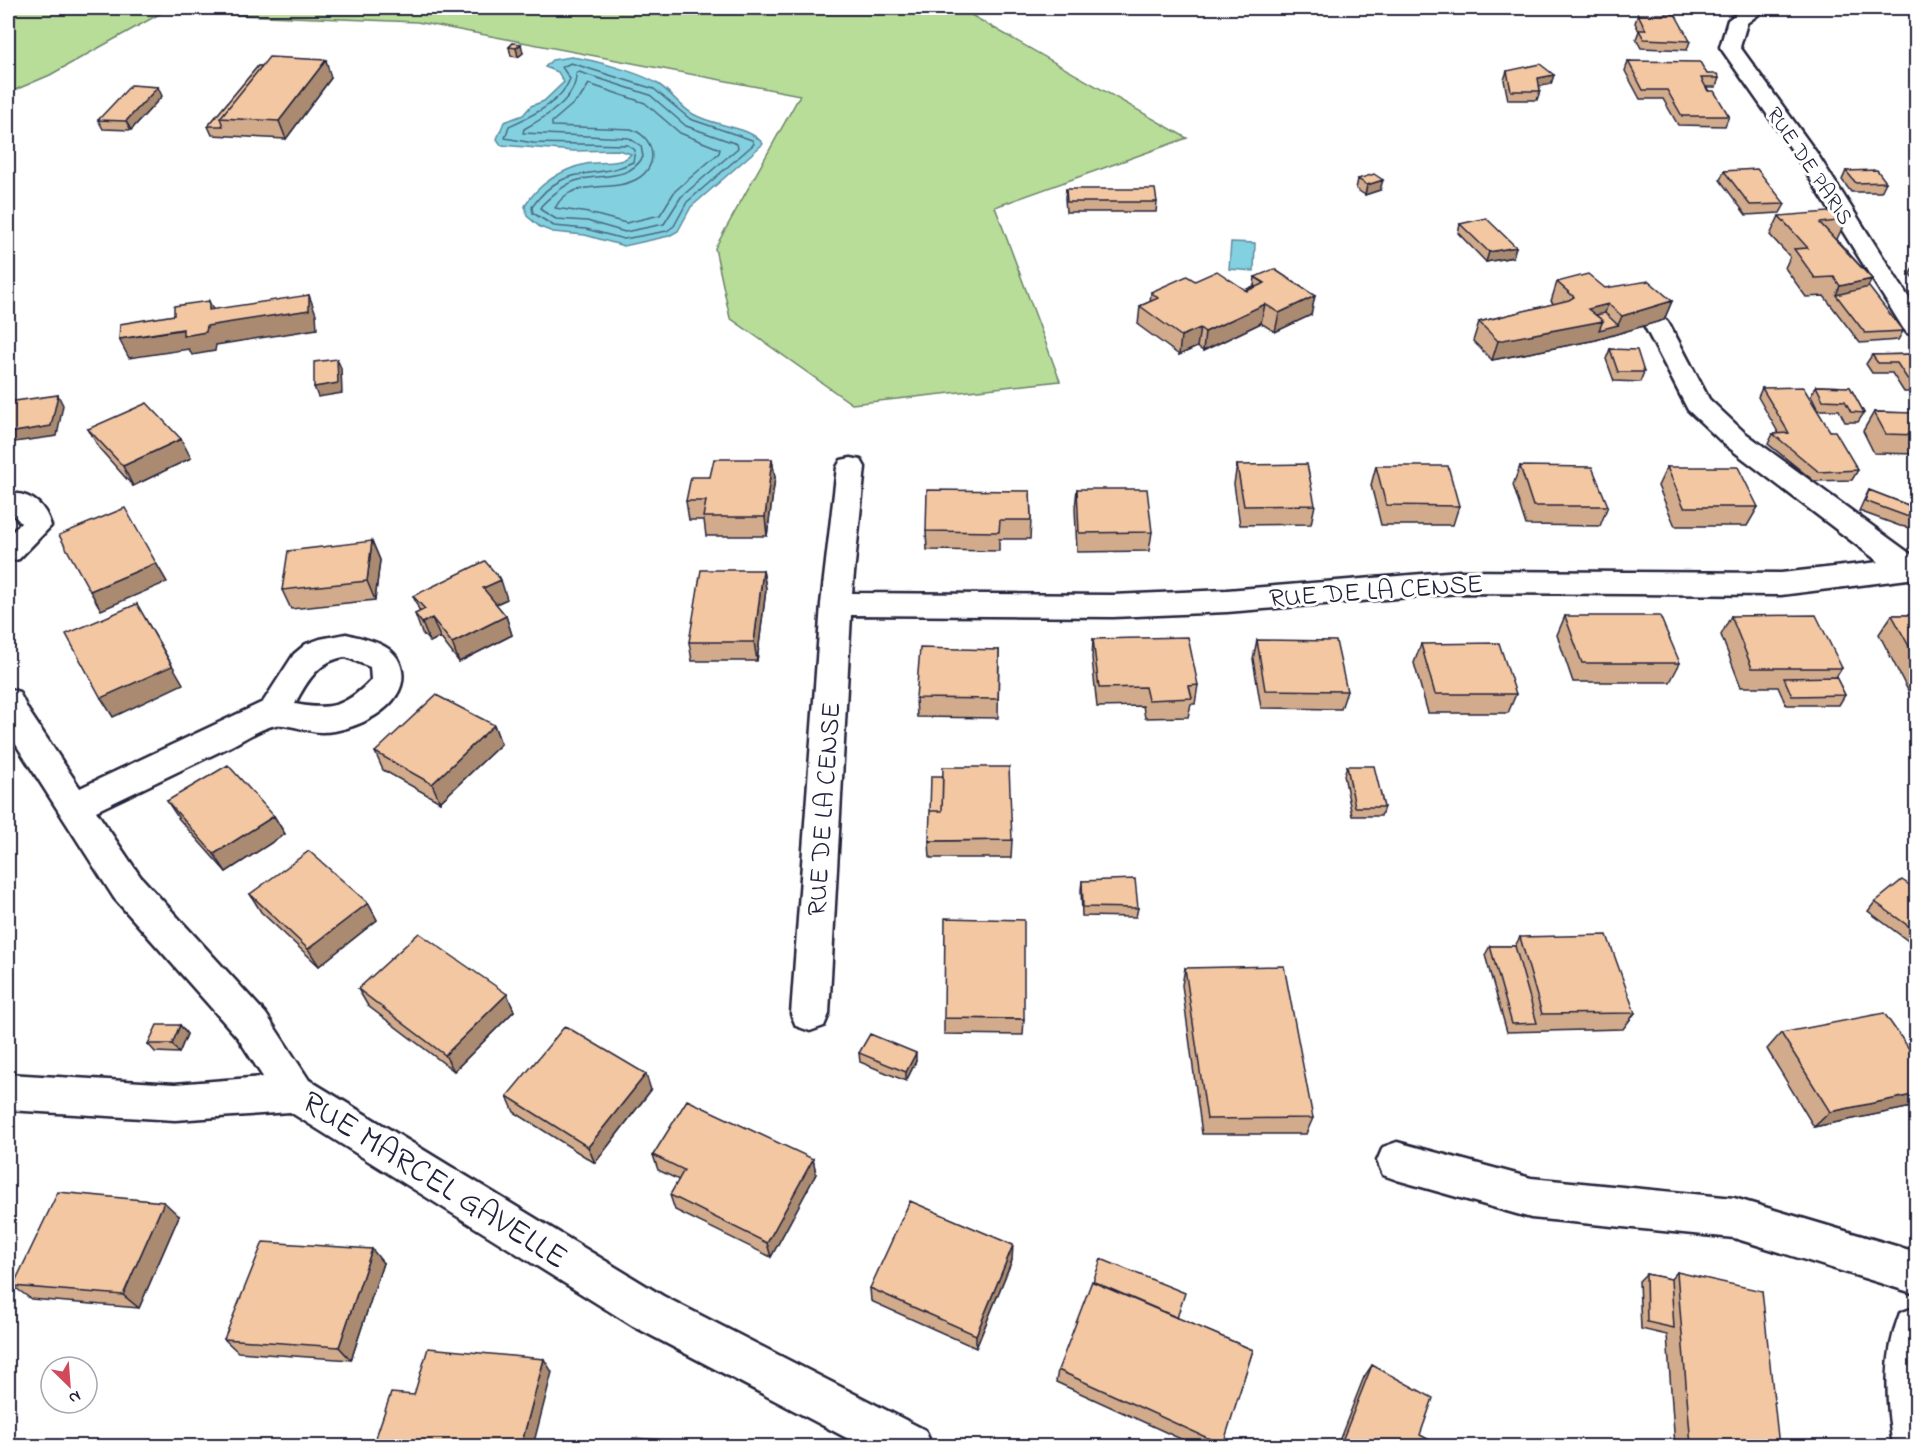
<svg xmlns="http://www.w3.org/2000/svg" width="1924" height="1454" font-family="'Indie Flower',sans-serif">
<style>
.green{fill:#b7dd98;stroke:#6c806a;stroke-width:1.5}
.water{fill:#83d1e0;stroke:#5c8b9e;stroke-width:1.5}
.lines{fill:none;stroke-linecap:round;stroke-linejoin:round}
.shore{stroke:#49687d;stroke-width:1.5}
.minor-casing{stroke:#22223b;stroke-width:5}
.minor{fill:#fff;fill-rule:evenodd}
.wall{fill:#d1ab8b;stroke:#22223b;stroke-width:1.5}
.shaded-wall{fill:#aa8b71;stroke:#22223b;stroke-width:1.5}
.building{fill:#f3c7a2;stroke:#22223b;stroke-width:1.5}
.labels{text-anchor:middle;stroke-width:6;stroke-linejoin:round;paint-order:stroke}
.far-street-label{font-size:22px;fill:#22223b;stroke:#fff}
.street-label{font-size:27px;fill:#22223b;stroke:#fff}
.near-street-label{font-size:33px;fill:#22223b;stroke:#fff}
</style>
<rect width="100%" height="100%" fill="#fff"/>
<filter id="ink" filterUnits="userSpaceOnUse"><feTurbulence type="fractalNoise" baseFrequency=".0167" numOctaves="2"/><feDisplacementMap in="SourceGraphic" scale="12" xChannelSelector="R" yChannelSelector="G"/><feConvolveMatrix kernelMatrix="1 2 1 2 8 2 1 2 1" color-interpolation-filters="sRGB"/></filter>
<g filter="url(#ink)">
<path class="green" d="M8,8H959L1187,138L995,207L1060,381L852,404L730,318L715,248L800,95L417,22L163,12L50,75L8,93Z"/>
<path class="water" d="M571,57C591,59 641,73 658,84C671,92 680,107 693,114C714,127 749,125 763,144L691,207L678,231L669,236L624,246L585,235L553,232L540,227L527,216L525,206C538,184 562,169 586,164C600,161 622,166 631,154L618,150L574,151L501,145L497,139L504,122L523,115L531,106L544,101L564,82L558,72L545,67L552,60Z
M1231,242L1255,243L1254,271L1229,269Z"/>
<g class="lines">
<path class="shore" d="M571,63L654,89L690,119L752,140L754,144L687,202L674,226L667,231L624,239L586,229L554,226L533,213L532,207C565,160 594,182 633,162L635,150L628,145L533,143L505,138L509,126C531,116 561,103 570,79L562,67Z
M579,72L650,95L686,126L737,144L738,148L681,197L664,224L625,232L587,221L556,219L541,210V206C551,196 562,186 575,181C599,173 628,182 643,157L641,146L629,138L523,133L524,129C544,118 577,99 576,74Z
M589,84L645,103L680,133L720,149L719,153L675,191L660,215L626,223L589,213L555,208C572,176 611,194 637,179C660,166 655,137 631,129L552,126V122L580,98Z"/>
<g class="minor-casing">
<path id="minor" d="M1744,8H1767L1747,23L1740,47L1816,152L1916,309V336L1907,333L1903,328L1794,153L1720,47L1728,20Z
M1657,317L1666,320L1670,325L1709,399L1744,432L1916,558V578L1781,595L1459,593L1227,612L1113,617L851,615L829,1014L824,1026L810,1031L796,1026L791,1014L821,604L837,467L841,460L851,458L861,460L865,467L852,593L1113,595L1227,590L1459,571L1781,573L1879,562L1724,444L1688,410L1644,325L1648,320Z
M8,493C31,493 45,504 51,526L19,559L8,562V536L21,523L12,513H8Z
M346,634C369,640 398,644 402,671C408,707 352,733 321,732C309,732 286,723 276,725C260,728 242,741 227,748C183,769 140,790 96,811L140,876L266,1014L309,1080L663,1296L925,1430L932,1446H862L633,1326L290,1112L175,1120L8,1110V1074L175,1084L263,1077L238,1038L114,898L8,732V689L19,692L28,710L80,788L263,702L294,654L306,644L320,639ZM346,657L370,667L371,680C346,706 331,711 295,704C306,682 320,659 346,657Z
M1397,1142L1531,1178L1734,1198L1916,1252V1294L1734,1238L1531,1218L1397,1180L1383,1175L1377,1161L1383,1147Z
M1916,1307V1446H1893C1886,1402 1883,1356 1900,1313Z"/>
</g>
<use href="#minor" class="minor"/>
</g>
<path class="wall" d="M1638,14L1690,41L1687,50L1641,48L1636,39L1639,31L1635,23Z
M513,43L523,53L518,57L511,56L509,47Z
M1628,61L1707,74L1719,78L1716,87H1706L1729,116L1725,126L1678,125L1663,99H1640L1625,71Z
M258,66L331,78L286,139L212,135L208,126Z
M1507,71L1551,84L1539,86L1540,91L1537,100H1508L1504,80Z
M162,96L131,130L103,129L98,120Z
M1724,171L1785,204L1780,213L1746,215L1720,180Z
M1846,171L1886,182L1881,192H1851L1842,180Z
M1358,179L1380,190L1365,195L1356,189Z
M1066,189L1157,202L1156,212H1066L1065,198Z
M1779,216L1846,220L1837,239H1836L1872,279L1867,288L1903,331L1898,340L1860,343L1824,296L1806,297L1785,268L1790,257L1770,235Z
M1460,224L1513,257L1486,262L1458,233Z
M1915,264H1917V283L1910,274Z
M1255,277L1311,315L1275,332L1261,323L1203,351L1197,347L1179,355L1138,325L1140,306L1150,302L1151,292L1195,281L1245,290L1254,286Z
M1557,282L1605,288L1672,301L1664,320L1596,340L1492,360L1473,341L1479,322L1554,304L1551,301Z
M1610,349L1644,372L1640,382L1614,381L1606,359Z
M1917,354V392H1904L1892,373H1872L1866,364L1872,355Z
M1816,386L1850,387L1864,413L1858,422H1845L1839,410H1818L1811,396Z
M1762,388L1830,431L1858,470L1852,480L1814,481L1768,444L1773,434H1779L1758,397Z
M1917,402V454L1874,453L1863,431L1874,412L1910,413Z
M88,429L191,458L133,486L99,448Z
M772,459L775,478L767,536H706L704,520H689L686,501L710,477Z
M1237,465L1315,505L1311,524L1240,525L1234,484Z
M1376,466L1459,506L1453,525H1381L1371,485Z
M1520,466L1608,506L1600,526L1526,525L1513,485Z
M1667,467L1758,507L1747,526H1675L1658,486Z
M1077,489L1152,532L1149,551L1077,552L1075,508Z
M1869,490L1913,507L1914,505L1917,506V529L1900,526L1859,511L1864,500Z
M1030,491L1031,520L1030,539H999V551L927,550L926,531Z
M372,541L380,560L375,600L291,609L282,590Z
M763,570L766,589L757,661H692L689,642Z
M413,596L507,599L496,604L506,616L512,635L459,662L440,637L430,642L422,633L415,614L420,612Z
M1892,615H1917V704H1915L1879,634Z
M1565,616L1680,663L1670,682H1573L1557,635Z
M1731,616L1842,668L1836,677L1845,695L1839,705H1786L1778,687H1741L1721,635Z
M1093,639L1198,685L1195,704H1191L1188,717L1145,718L1143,706L1097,707L1092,658Z
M1257,640L1347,691L1341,709L1261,708L1253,659Z
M1421,644L1516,694L1508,713H1428L1414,663Z
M999,650L998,718L917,717L916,698Z
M494,725L501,744L440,802L383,770L375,752Z
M1347,766L1384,807L1381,816H1352L1344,775Z
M167,801L274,816L285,834L226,872L179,819Z
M1012,840L1011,858H930L929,841Z
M1082,881L1138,908L1136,917L1082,916L1081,890Z
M1917,890V944L1915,946L1868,911L1875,902Z
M250,894L368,903L377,920L319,966L261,912Z
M1520,937L1635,1013L1623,1029L1507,1032L1485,955L1490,946H1515Z
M1185,968L1313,1118L1306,1134H1202L1182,985Z
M358,989L507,994L514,1011L454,1071L368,1006Z
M944,1018L1024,1019L1023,1035L944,1034Z
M180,1025L187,1034L179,1053L155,1052L148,1044Z
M1781,1033L1917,1060V1106L1814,1127L1767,1049Z
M859,1053L916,1061L906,1081L860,1062Z
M651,1090L595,1163L514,1112L507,1096Z
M653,1155L813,1159L816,1174L771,1257L675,1210L670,1195L679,1180L658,1170Z
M179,1216L139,1308L31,1299L13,1286Z
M1012,1260L976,1348L871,1301L870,1288Z
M383,1263L351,1360L238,1352L224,1339Z
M1677,1272L1779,1446H1675L1667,1335L1641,1329L1639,1281L1646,1274L1671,1279Z
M1177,1318L1253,1350L1222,1446H1196L1056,1382L1058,1370Z
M1372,1365L1420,1435L1440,1446H1337L1364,1377Z"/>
<path class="shaded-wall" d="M521,44L523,53L518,57L516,48Z
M326,60L331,78L286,139L279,121Z
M1554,75L1551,84L1535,87L1538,78Z
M158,87L162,96L131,130L126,121Z
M1383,180L1380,190L1365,195L1367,185Z
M1516,247L1513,257L1486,262L1489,252Z
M1872,279L1862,298L1836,295L1840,286Z
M309,295L316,314L317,329L216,345L215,351L192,355L189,349L129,358L119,339L207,326L209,301L218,320Z
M1315,296L1311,315L1275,332L1279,313Z
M1672,301L1664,320L1596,340L1492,360L1498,341L1588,309L1608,304L1602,321L1618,325L1622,316Z
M1265,304L1261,323L1203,351L1205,332Z
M1200,328L1197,347L1179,355L1181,336Z
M337,359L341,368L342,393L318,397L314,387Z
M58,395L63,405L57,436L8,443V433Z
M181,439L191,458L133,486L123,466Z
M772,459L775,478L767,536L765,517Z
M372,541L380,560L375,600L367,581Z
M156,563L167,582L101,610L90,591Z
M763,570L766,589L757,661L754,642Z
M501,580L507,599L489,607L483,588Z
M137,604L183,684L113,717L101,698Z
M506,616L512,635L459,662L452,643Z
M432,618L440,637L430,642L422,623Z
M494,725L501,744L440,802L432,784Z
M274,816L285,834L226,872L214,854Z
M368,903L377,920L319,966L308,949Z
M507,994L514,1011L454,1071L445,1055Z
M180,1025L187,1034L179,1053L172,1044Z
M916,1053V1061L906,1081V1072Z
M646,1074L651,1090L595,1163L588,1147Z
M1917,1094V1106L1814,1127L1830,1112Z
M813,1159L816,1174L771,1257L767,1243Z
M164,1202L179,1216L139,1308L123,1295Z
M1013,1245L1012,1260L976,1348V1335Z
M372,1249L383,1263L351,1360L339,1347Z
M544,1359L552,1372L533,1446H521Z"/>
<path class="building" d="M1638,14H1675L1690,41L1644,39L1639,30H1646Z
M513,43L521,44L516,48L509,47Z
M269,57L326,60L279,121L220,118Z
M1628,61L1700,62L1707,74H1717L1719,78H1701L1708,91H1714L1729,116H1682L1667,90H1643Z
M1540,64L1554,75L1538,78L1540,91H1511L1507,71Z
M258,66H262L220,118L223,126H208Z
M131,85L158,87L126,121L98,120Z
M1757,169L1785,204L1750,205L1724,171Z
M1877,170L1886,182L1856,183L1846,171Z
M1374,174L1383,180L1367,185L1358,179Z
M1066,189H1155L1157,202H1067Z
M1840,211L1846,220L1820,223L1872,279L1840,286L1834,277L1815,278L1794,249L1808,248L1779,216Z
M1486,218L1516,247L1489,252L1460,224Z
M1274,269L1315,296L1279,313L1265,304L1205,332L1200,328L1181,336L1140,306L1158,298L1151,292L1187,276L1195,281L1217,271L1247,291L1265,283L1255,277Z
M1588,274L1605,288L1649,281L1672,301L1622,316L1608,304L1588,309L1603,321L1498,341L1479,322L1569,300L1574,297L1557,282Z
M1254,286L1256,287L1247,291L1245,290Z
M1869,287L1903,331L1865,333L1836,295Z
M309,295V310L207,326L206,332L183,336V329L119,339L120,324L174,315V306L209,301V310Z
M1605,313L1618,325L1599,330L1603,321L1596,315Z
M1610,349L1637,350L1644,372H1618Z
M1917,354V382L1910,383L1897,363H1878L1872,355Z
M337,359L338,383L314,387V362Z
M1816,386L1850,387L1864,413L1851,412L1845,401L1823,400Z
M1803,387L1830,431H1835L1858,470L1819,472L1773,434L1789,433L1762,388Z
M58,395L51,426L8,433V402Z
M147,403L181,439L123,466L88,429Z
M1874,412L1917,413V435L1886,434Z
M714,459H772L765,517H703L706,501H686L691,477H710Z
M1307,464L1315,505L1244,506L1237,465Z
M1376,466H1448L1459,506L1386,505Z
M1520,466L1592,467L1608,506H1533Z
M1667,467H1738L1758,507H1684Z
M1077,489H1147L1152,532L1079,533Z
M927,490L1030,491L1031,520H1000L999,532L926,531Z
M1869,490L1913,507L1914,505L1917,506V518L1906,516L1865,501Z
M125,508L156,563L90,591L59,535Z
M372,541L367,581L282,590L288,551Z
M485,561L501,580L483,588L506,616L452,643L432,618L422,623L415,614L425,609L413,596Z
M701,570H763L754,642H689Z
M137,604L172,666L101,698L66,634Z
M1816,615L1842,668H1752L1731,616Z
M1892,615H1917V661Z
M1565,616H1660L1680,663H1582Z
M1188,637L1198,685L1189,686L1192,698L1148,700L1145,687L1099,688L1093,639Z
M1257,640L1336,641L1347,691L1265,690Z
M1499,643L1516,694H1435L1421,644Z
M920,648L999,650L998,699L916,698Z
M1836,677L1845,695L1792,696L1784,678Z
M436,695L494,725L432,784L375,752Z
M228,765L274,816L214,854L167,801Z
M1347,766H1374L1384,807H1355Z
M943,767H1009L1012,840L929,841L930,811H942Z
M931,776H943L942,811H930Z
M309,851L368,903L308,949L250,894Z
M1135,879L1138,908L1083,907L1082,881Z
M1902,880L1917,890V932L1875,902Z
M945,918L1024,920V1019L944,1018Z
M419,933L507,994L445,1055L358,989Z
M1607,935L1635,1013L1542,1014L1520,937Z
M1490,946H1515L1537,1023L1512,1024Z
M1284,966L1313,1118L1207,1119L1185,968Z
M1884,1013L1917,1060V1094L1830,1112L1781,1033Z
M157,1025H180L172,1044H148Z
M565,1026L646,1074L588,1147L507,1096Z
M870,1034L916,1053L906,1072L859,1053Z
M687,1100L813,1159L767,1243L670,1195L684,1170L653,1155Z
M58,1192L164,1202L123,1295L13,1286Z
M910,1201L1013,1245L976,1335L870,1288Z
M263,1242L372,1249L339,1347L224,1339Z
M1101,1259L1185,1293L1177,1318L1093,1282Z
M1677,1272L1762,1291L1779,1446H1691Z
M1646,1274L1671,1279L1674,1328L1647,1322Z
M1092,1281L1253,1350L1223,1445L1058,1370Z
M428,1348L544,1359L521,1446H373L391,1393L414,1395Z
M1372,1365L1433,1398L1420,1435L1440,1446H1340Z
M633,1438L761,1446H631Z"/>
</g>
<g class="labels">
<g class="far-street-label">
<text transform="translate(1811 165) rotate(56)" y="8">RUE DE PARIS</text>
</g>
<g class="street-label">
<text transform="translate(1376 590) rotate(-4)" y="9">RUE DE LA CENSE</text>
<text transform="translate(823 809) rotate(-86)" y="9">RUE DE LA CENSE</text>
</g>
<g class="near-street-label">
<text transform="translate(436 1178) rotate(32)" y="12">RUE MARCEL GAVELLE</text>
</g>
</g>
<rect width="1924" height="1454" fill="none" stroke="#fff" stroke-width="30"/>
<rect x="15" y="15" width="1894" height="1424" fill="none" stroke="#22223b" stroke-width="2" filter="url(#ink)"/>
<g transform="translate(69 1385) rotate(155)"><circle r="28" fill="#ffffff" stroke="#a7a7b1" stroke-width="1.5"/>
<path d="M0-4.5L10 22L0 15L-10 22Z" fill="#d1495b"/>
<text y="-9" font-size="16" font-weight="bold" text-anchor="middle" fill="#22223b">N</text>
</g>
</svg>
